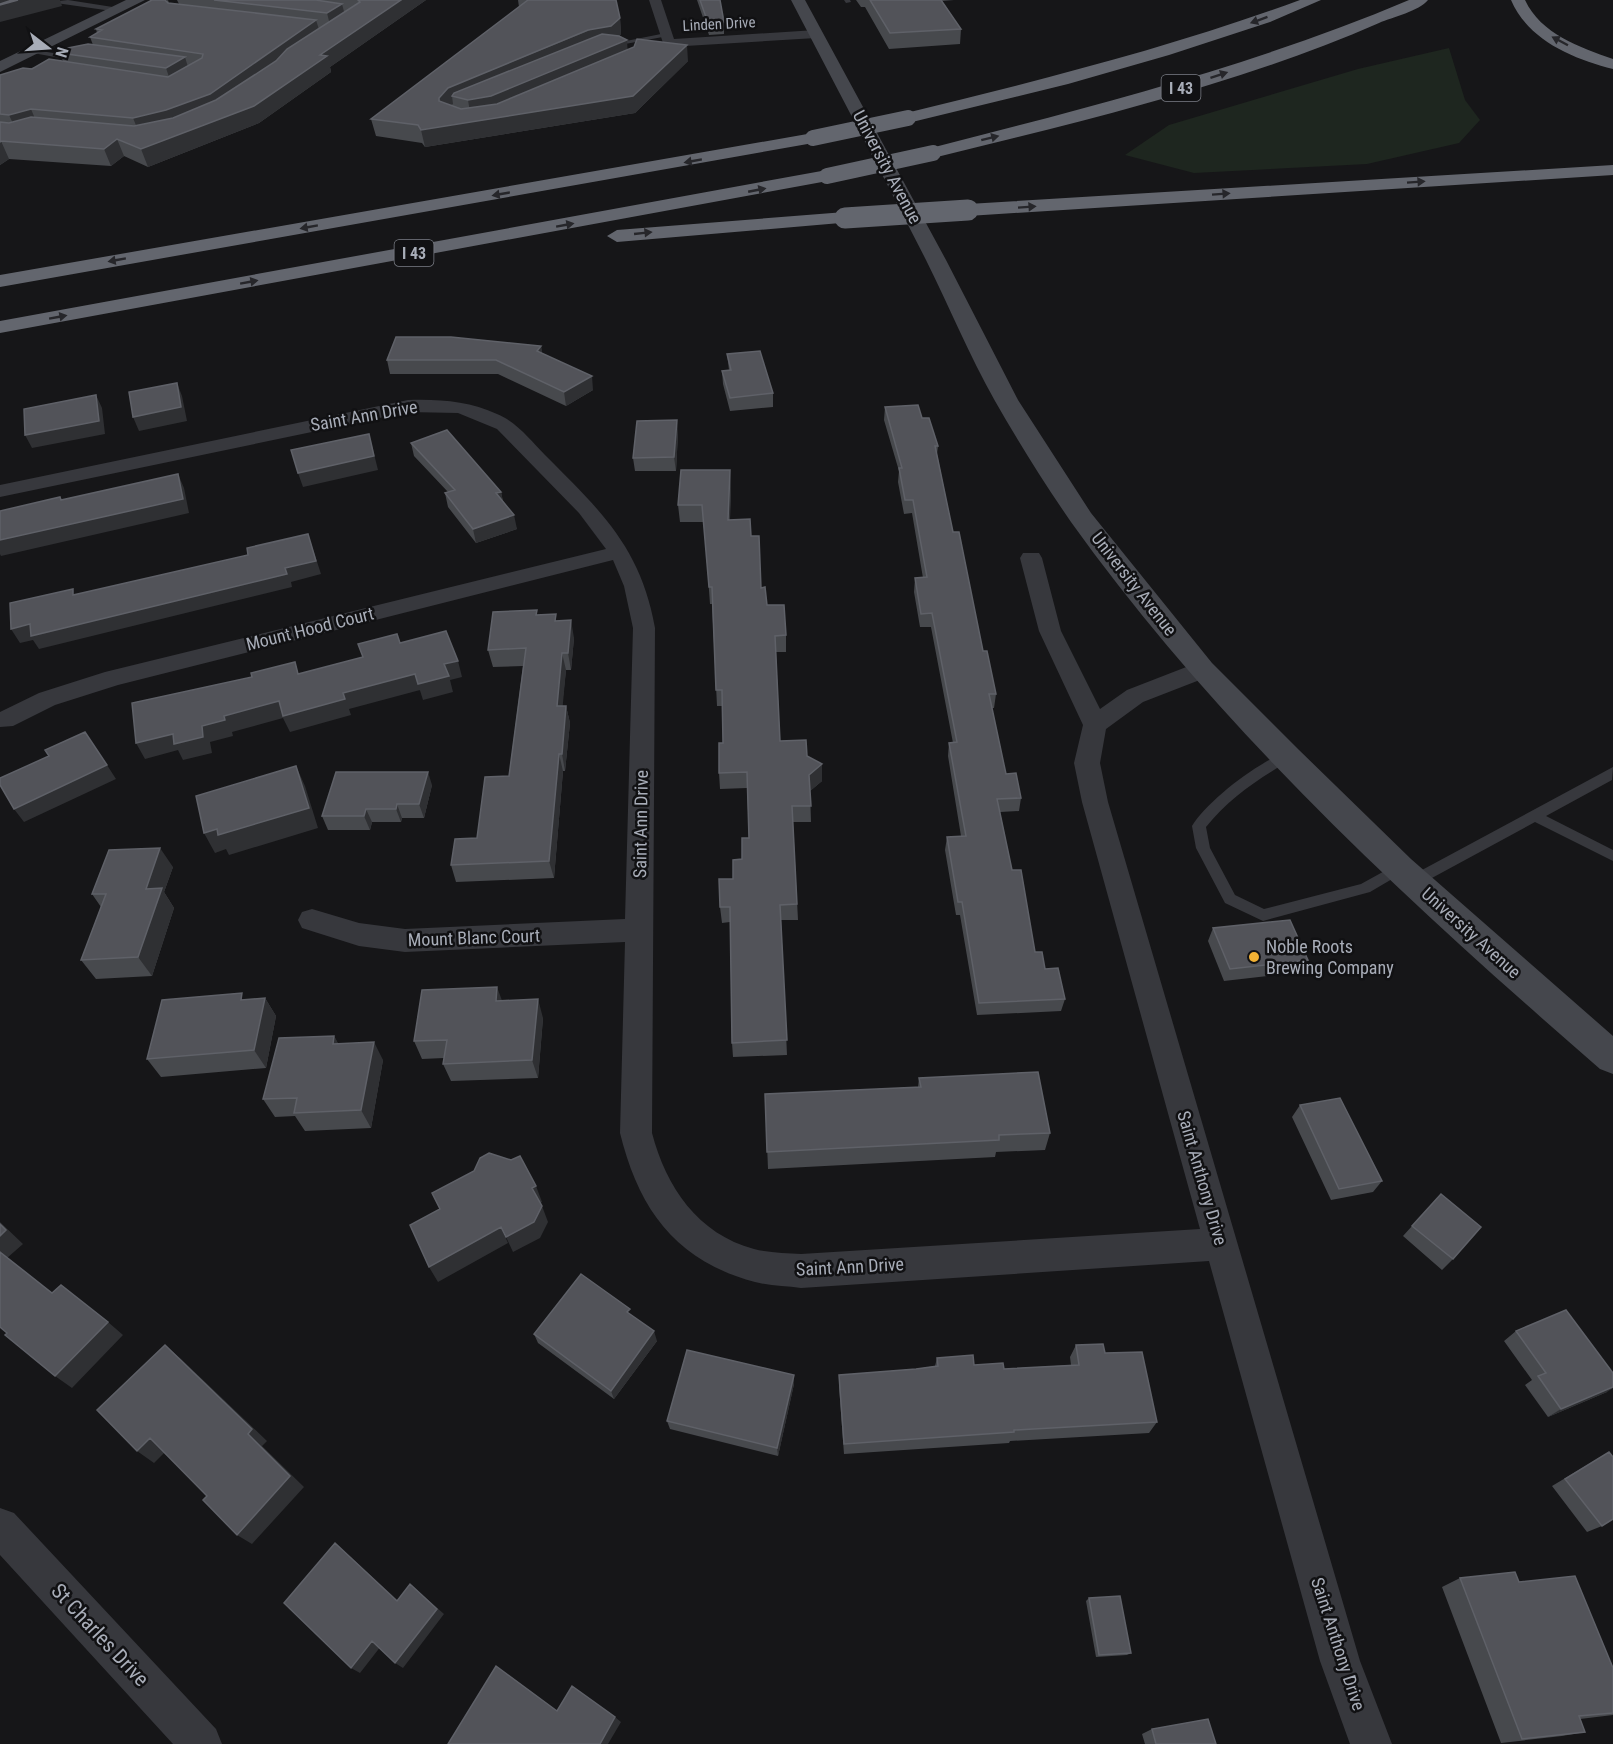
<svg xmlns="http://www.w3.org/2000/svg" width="1613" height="1744" font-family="'Roboto Condensed',sans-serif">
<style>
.green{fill:#1e261f}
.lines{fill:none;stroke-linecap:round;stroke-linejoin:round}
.lane{fill:#37383d;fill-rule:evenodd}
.street{fill:#37383d;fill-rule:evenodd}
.secondary{fill:#45474d;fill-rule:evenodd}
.highway{fill:#63666e;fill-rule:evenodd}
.highway-bridge-far1{stroke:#63666e;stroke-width:16}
.highway-bridge{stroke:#63666e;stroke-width:21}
.wall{fill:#47494d}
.shaded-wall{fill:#2f3033}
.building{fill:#525359;stroke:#5f6168;stroke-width:1.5}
.oneway{fill:#26262a}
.poi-dot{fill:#f2b134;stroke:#111113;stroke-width:2}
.labels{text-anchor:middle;stroke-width:5;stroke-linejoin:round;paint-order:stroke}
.far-street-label{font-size:15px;fill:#a8adb8;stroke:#111113}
.shield{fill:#111113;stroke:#7b7e86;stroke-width:1.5}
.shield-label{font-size:16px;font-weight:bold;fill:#a8adb8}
.street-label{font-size:18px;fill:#a8adb8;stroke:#111113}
.poi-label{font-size:18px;fill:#a8adb8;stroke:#111113;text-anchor:start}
.near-street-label{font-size:21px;fill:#a8adb8;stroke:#111113}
</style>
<rect width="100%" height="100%" fill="#161618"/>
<path class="green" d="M1449,48L1465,100L1480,120L1459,143L1367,164L1194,173L1125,155L1169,125L1358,69Z"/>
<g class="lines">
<path class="lane" d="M68,0L119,8L122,10L119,12L49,2Z
M844,0H850L851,2L846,3Z
M666,33L668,36L609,47L606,45Z
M35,50L77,57L80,59L77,61L33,53Z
M1287,752L1293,757L1291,760C1259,778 1229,798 1206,827L1210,848L1235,895L1264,909L1361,884L1399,863L1404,864L1406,868L1404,872L1370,892L1263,921L1225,903L1196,848L1192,826C1207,801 1259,761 1287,752Z
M1613,767L1612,780L1546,816L1613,850V861L1535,822L1419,885H1409L1407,881L1409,877Z"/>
<path class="street" d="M649,0H661L674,39L816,30L822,34L816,38L669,47L663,43Z
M408,400C439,399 469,401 497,414C517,422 531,441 545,455C601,511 641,548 655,628L652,1133C666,1187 698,1234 754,1249C769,1253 786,1253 801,1254L1200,1229L1082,802L1074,763L1083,725L1039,631L1020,558L1023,553H1039L1042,558L1061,631L1100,709L1127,690L1194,664L1202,662L1210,664L1214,670L1210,676L1143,702L1106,729L1100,763L1108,802L1360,1661L1392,1744H1350L1320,1661L1209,1261L801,1288C786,1286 770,1286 755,1282C676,1261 639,1210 620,1133L625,942L405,952L359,946L302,928L298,920L302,912L312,909L359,923L405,929L625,919L633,628L624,586L613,560L118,685L55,705L13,726L0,727V712L39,693L105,672L606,549L579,513L497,429L458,413L408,412L0,497V485Z
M0,1508L14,1513L216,1729L222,1744H173L0,1555Z"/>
<path class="secondary" d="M126,0H145L0,72V61Z
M791,0H805L946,260L1018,400L1091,513L1212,663L1298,749L1411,859L1613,1036V1074L1600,1069C1409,903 1219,729 1071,522C1044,483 1018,441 995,401C969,355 949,306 926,260C882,173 836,87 791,0Z"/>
<path class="highway" d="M1300,0H1321L1270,22L1169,55L1068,84L908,123L899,118L902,114C1037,81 1170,48 1300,0Z
M1409,0H1428C1419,11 1393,17 1379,23C1237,85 1083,121 933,158L924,153L927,149C1090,107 1253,66 1409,0Z
M1511,0H1525C1541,34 1579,47 1613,59V69C1573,59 1528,40 1511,0Z
M813,133L819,134L822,138L819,142L0,287V275Z
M1613,165V175L968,216L958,210L968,204Z
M827,170L836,176L833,180L0,333V321Z
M845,212L855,218L852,222L617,242L607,236L617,230Z"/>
<path class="highway-bridge-far1" d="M813,138L908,118
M827,176L933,153"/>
<path class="highway-bridge" d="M845,218L968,210"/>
</g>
<path class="wall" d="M168,0L169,3L179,4L177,0H426L330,67L331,72L259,123L148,167L124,156L111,166L9,159L0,165V75L63,61L60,53L93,45L90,37L97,33L96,29Z
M518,0H616L620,18L621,34L619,36L628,50L688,61L635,113L425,147L422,143L376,136L371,119L519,7Z
M697,0H720L724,22V34L709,35Z
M856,0H954L942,1L961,29L960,44L889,49L865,7H861Z
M541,346L542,354L593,390L566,406L498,374H390L387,360Z
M727,354L773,393V407L730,411L723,384L722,371L729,370Z
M885,407L922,418L938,446L937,454L953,532L983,651L996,694L994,708H992L1006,774L1021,798L1019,811L1000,812L1012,870L1035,952L1065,999L1061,1011L977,1015L960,915H956L945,850L947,837L961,836L948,756L949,743H953L931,627H920L914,592L915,578H923L912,513L904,514L898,482L899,471L884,420Z
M678,433L676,471H635L633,458Z
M411,443L501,492L503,502L517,529L476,543L448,507L445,493L448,492L414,456Z
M731,486L730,520L751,536L761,588L767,605L786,635V652H776L780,741L807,756L822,781L810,791L811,822H793L798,920H781L787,1055L733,1057L732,1043L730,922L722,923L720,907L742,859L749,838L747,788L720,789L719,773L723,743V706H717L712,604H710L704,522H680L678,505Z
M537,615L557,621L574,638L571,670H566L562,706H566L570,723L565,771H563L554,878L456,882L451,865L477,838L509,776L523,666L493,667L488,650Z
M432,785L424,818H402L401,822H372L370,830H328L322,816Z
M173,867L164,892L174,908L152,976L96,979L81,960L101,907L92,894Z
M1213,928L1308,960L1301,972L1224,981L1208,941Z
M265,998L276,1016L266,1068L161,1077L147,1059L245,1000Z
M502,1001L543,1018L538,1078L451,1081L443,1064L444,1058L422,1059L414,1041Z
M334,1036L338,1044L383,1060L371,1128L305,1131L295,1116L275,1117L263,1099Z
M919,1078L1050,1133L1045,1150L996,1152L995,1157L768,1169L765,1094L918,1087Z
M1300,1105L1382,1181L1373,1192L1331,1200L1292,1117Z
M1441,1194L1453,1259L1442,1270L1403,1236Z
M1516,1331L1607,1392L1548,1417L1525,1385L1532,1380L1504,1341Z
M534,1334L657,1341L614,1399L538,1343Z
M1076,1345L1105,1353L1157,1422L1149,1433L1010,1441L1009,1443L844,1454L839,1386V1375L916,1369L935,1366L937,1358L974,1365L1004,1369L1071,1365L1070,1357Z
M794,1375V1384L778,1456L670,1429L667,1421Z
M1609,1452L1602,1526L1587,1532L1552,1486Z
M1460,1578L1519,1582L1613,1668V1715L1580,1719L1585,1732L1562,1736L1501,1743L1442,1587Z
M1089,1598L1131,1653L1127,1655L1096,1657L1086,1601Z
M1152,1729L1216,1744H1145L1142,1734Z"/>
<path class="shaded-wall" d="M0,0H60L62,6L0,22Z
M401,0H426L330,67L331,72L259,123L148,167L141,149L320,55Z
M342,4L346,19L331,29L327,13Z
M620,18L621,34L613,41L452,96L453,104L451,105L442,115L439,98L448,88Z
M316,20L321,36L216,111L140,135L133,118Z
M627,40L628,57L471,118L468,100Z
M687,45L688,61L635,113L425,147L421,130Z
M185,57L190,74L172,86L166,68Z
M31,109L38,126L17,132L9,115Z
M117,139L124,156L111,166L104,149Z
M1,141L9,159L0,165V142Z
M541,346L543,359L537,351Z
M592,376L593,390L566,406L564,392Z
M177,383L182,396L187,421L139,431L133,417Z
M96,395L102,408L105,434L32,448L25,435Z
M677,420L678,433L676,471L674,457Z
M369,434L378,470L303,487L298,473Z
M730,470L731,486L729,536L728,520Z
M178,474L184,488L189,513L1,556L0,554V540Z
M501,492L504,505L496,493Z
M514,515L517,529L476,543L473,529Z
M308,534L321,574L291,582L292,587L39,649L33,640L20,643L11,629L285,568Z
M571,620L574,638L571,670L568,653Z
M562,653L566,670L561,724L557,706Z
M458,661L462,677L450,680L453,692L423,700L418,684L444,664Z
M415,674L420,690L349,709L351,715L290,732L283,718L232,732L233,736L210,742L212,753L183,760L178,750L145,759L136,743L202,726L224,716L279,701L343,693Z
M566,706L570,723L565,771L562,754Z
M559,754L563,771L554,878L549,861Z
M822,764V781L809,792V775Z
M107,765L116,779L24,822L14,809Z
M296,766L305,786L318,828L229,855L226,849L215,853L204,833Z
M428,772L432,785L424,818L419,804Z
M397,804L402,818L401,822L396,809Z
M366,809L372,822L370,830L364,816Z
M160,848L173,867L164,892L174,908L152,976L138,957L146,889Z
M497,987L504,1006L496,1001Z
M265,998L276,1016L266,1068L254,1050Z
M538,999L543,1018L538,1078L532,1060Z
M334,1036L344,1054L333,1044Z
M374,1042L383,1060L371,1128L361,1110Z
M536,1186L542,1202L538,1204L532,1188Z
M542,1206L548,1222L540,1238L513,1252L506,1237Z
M0,1222L23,1244L7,1258L0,1252Z
M501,1227L508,1243L438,1282L429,1267Z
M108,1322L123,1335L72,1388L55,1376Z
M654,1331L657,1341L614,1399L611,1391Z
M165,1345L181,1359L267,1441L262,1446L304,1487L252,1544L237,1535Z
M794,1375V1384L778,1456L777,1448Z
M1613,1387V1388L1607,1392L1548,1417L1561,1409Z
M150,1438L167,1450L154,1463L137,1451Z
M335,1543L343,1550L405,1607L397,1601Z
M410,1584L444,1614L403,1668L395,1663Z
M372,1641L381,1646L360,1673L351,1668Z
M615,1717L621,1722L608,1744H600Z"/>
<path class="building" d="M12,0H18L0,5V4Z
M152,0H165L168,3L316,20L210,94L166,110L133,118L31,109L9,115L0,114V75L23,68L32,69L49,59L168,77L202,58L203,54L90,37L102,30L96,29Z
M214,0H316L342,4L327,13Z
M358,0H401L320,55L327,56L254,106L141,149L117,139L104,149L1,141L0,142V122L9,123L31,117L134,126L173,118L216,100L276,61L287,49L360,2Z
M528,0H616L620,18L611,26L588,30L448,88L439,98V101L461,109L497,104L634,47L637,39L687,45L633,96L421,130L418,125L371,119Z
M700,0H720L724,22L708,23Z
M870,0H941L961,29L890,33Z
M602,34L619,36L627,40L491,96L468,100L452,96L454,93Z
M88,44L185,57L166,68L60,53L68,48Z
M396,337H451L541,346L537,351L592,376L564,392L496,360H387Z
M760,351L773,393L730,398L722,371L731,370L727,354Z
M177,383L181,407L133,417L129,392Z
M96,395L99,421L25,435L24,409Z
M918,405L922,418H929L938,446H935L953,532H959L983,651H987L996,694H989L1006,774L1016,773L1021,798L997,799L1012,870H1021L1035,952H1042L1045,969L1058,968L1065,999L979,1003L962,902H958L947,837L966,836L949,743L957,742L932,613L921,614L915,578L927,577L913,500H905L899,468H902L885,407Z
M677,420L674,457L633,458L637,421Z
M447,430L501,492L496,493L514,515L473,529L445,493L455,490L411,443Z
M369,434L374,456L298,473L291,450Z
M681,470H730L728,520L750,519L751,536H759L761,588L765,587L767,605H784L786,635L775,636L780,741L806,740L807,756L822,764L809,775L811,806H792L797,904L780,905L787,1040L732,1043L730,907H720L719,879H733V860L742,859V838H749L747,772L719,773V743H723L722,690H716L712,587H709L702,505H678Z
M178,474L183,499L0,540V511L60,497L61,500Z
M308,534L316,561L285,568L287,574L31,636L30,624L11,629L10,603L73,589V595L248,555L247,548Z
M537,610L536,615L556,614L555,621L571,620L568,653H562L557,706H566L562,754H559L549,861L451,865L455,839L477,838L485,777L509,776L526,648L488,650L493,612Z
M446,631L458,661L444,664L449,676L418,684L415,674L343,693L345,699L283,716L279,701L224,716L225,720L202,726L203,737L174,744L173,734L136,743L132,703L252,677L251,673L295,662L298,674L363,657L358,644L397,634L400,643Z
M85,732L107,765L14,809L0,785V778L49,756L45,750Z
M296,766L309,808L218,835L217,829L204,833L196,796Z
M336,772H428L419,804H397L396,809H366L364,816H322Z
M160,848L146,889L162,888L138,957L81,960L106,894H92L109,850Z
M1290,920L1308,960L1230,969L1213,928Z
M497,987L496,1001L538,999L532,1060L443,1064L447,1040L414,1041L422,990Z
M242,993L241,1000L265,998L254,1050L147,1059L162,1000Z
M334,1036L333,1044L374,1042L361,1110L294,1113L297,1098L263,1099L279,1038Z
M1038,1072L1050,1133L999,1135V1140L767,1152L765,1094L921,1087L919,1078Z
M1340,1098L1382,1181L1339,1189L1300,1105Z
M489,1153L511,1160L520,1156L536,1186L532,1188L542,1206L534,1222L506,1237L501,1227L429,1267L410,1225L440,1209L432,1193L474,1171L480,1158Z
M1441,1194L1481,1227L1453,1259L1412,1226Z
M0,1224L6,1230L0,1236Z
M0,1252L52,1293L61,1285L108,1322L55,1376L5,1335L7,1333L0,1327Z
M581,1274L630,1309L627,1312L654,1331L611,1391L534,1334Z
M1566,1310L1613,1373V1387L1561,1409L1538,1376L1546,1373L1516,1331Z
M1103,1344L1105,1353L1142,1352L1157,1422L1014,1430V1432L844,1444L839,1375L916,1369L938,1366L937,1358L973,1355L974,1365L1003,1363L1004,1369L1079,1365L1076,1345Z
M165,1345L252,1429L248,1434L290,1476L237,1535L203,1500L207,1496L150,1438L137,1451L97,1410Z
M687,1350L794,1375L777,1448L667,1421Z
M1609,1452L1613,1457V1519L1602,1526L1565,1479Z
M335,1543L397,1601L410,1584L437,1609L395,1663L372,1641L351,1668L284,1603Z
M1515,1572L1519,1582L1575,1576L1613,1668V1713L1579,1716L1585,1732L1522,1739L1460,1578Z
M1120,1596L1131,1653L1099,1655L1089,1598Z
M496,1666L557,1711L572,1686L615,1717L600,1744H448Z
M1208,1719L1216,1744H1156L1152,1729Z"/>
<defs><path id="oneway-solid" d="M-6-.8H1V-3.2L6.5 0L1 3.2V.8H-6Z" transform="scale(1.5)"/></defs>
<g class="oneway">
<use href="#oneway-solid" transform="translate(1259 20) rotate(160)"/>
<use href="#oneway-solid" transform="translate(1560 41) rotate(-152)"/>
<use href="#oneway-solid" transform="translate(1219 75) rotate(-18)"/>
<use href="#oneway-solid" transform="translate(990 138) rotate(-14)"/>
<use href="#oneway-solid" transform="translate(693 161) rotate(170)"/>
<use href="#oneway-solid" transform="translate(1416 182) rotate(-4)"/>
<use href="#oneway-solid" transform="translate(757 190) rotate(-11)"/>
<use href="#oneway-solid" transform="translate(501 194) rotate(170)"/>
<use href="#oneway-solid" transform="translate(1221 194) rotate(-4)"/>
<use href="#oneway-solid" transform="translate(1027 207) rotate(-4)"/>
<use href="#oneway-solid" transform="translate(565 225) rotate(-10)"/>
<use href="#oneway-solid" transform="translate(309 227) rotate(170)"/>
<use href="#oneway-solid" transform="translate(643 233) rotate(-6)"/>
<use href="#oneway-solid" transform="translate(117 260) rotate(170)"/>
<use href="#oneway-solid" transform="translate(249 282) rotate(-10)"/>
<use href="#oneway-solid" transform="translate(58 317) rotate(-10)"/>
</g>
<circle class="poi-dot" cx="1254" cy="957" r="6"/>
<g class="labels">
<g class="far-street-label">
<text transform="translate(719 24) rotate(-3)" y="5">Linden Drive</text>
</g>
<g class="shield">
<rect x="1161.5" y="75" width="39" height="26" rx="4.5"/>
<rect x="394.5" y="240" width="39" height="26" rx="4.5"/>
</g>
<g class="shield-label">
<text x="1181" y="94">I 43</text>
<text x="414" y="259">I 43</text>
</g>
<g class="street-label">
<text transform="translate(887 167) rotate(62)" y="6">University Avenue</text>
<text transform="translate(364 416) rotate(-10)" y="6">Saint Ann Drive</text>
<text transform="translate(1134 584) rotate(52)" y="6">University Avenue</text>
<text transform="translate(310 629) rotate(-14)" y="6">Mount Hood Court</text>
<text transform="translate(641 824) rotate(-89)" y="6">Saint Ann Drive</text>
<text transform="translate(1471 933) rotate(42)" y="6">University Avenue</text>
<text transform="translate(474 938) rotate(-2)" y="6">Mount Blanc Court</text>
<text transform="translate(1202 1178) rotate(74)" y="6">Saint Anthony Drive</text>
<text transform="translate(850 1267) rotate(-3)" y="6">Saint Ann Drive</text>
<text transform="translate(1338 1644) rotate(72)" y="6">Saint Anthony Drive</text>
</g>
<g class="poi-label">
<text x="1266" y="953">Noble Roots<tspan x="1266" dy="21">Brewing Company</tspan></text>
</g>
<g class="near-street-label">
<text transform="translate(100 1635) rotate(47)" y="7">St Charles Drive</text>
</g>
</g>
<g transform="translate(48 48) rotate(107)" stroke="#111113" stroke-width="4.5" paint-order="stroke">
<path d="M0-4.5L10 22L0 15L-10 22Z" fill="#a8adb8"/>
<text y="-9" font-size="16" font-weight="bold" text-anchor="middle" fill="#a8adb8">N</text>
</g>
</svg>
